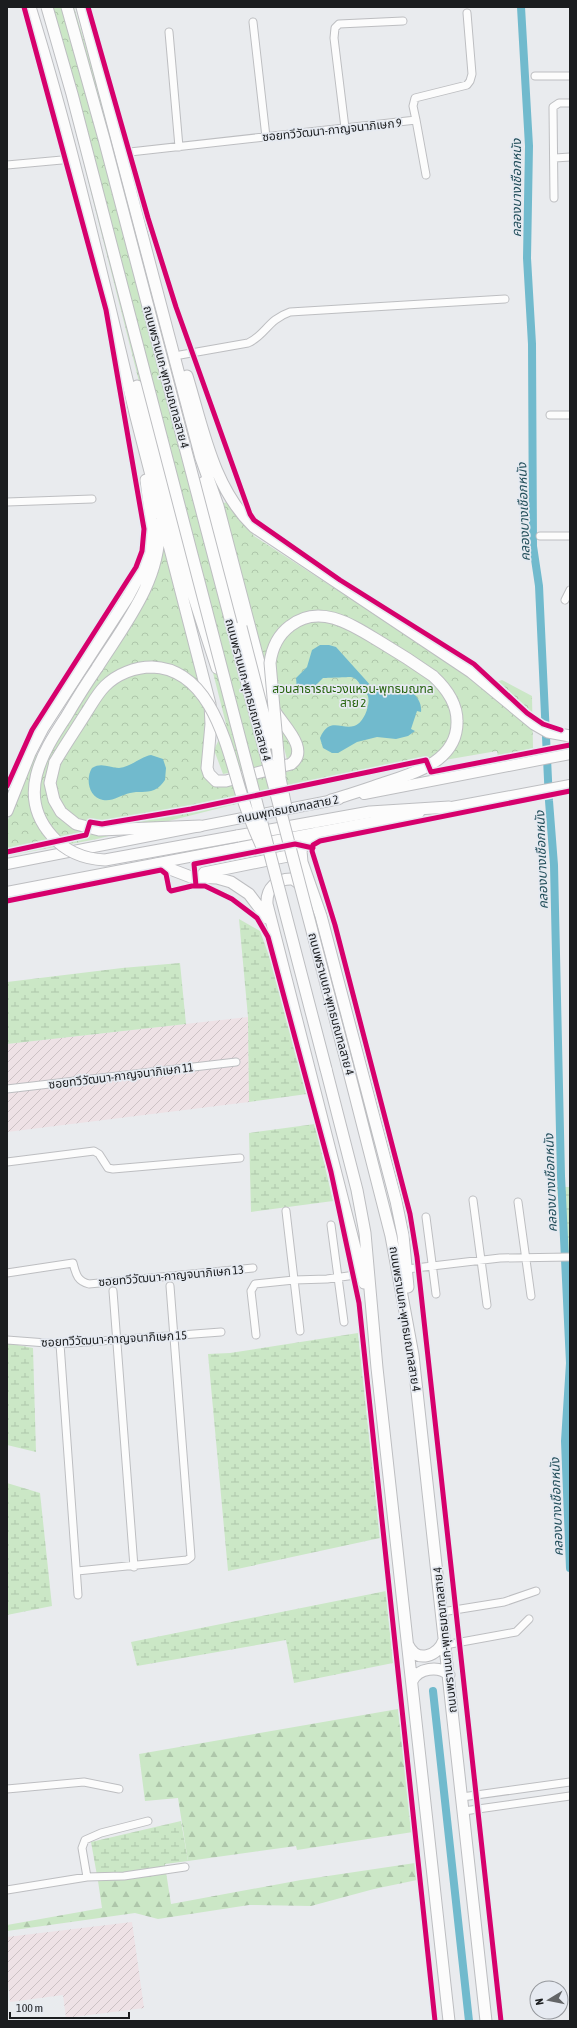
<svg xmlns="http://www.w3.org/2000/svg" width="577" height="2028" font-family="'Asap Condensed','Noto Sans Thai',sans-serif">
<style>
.industrial{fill:url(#industrial-furrows)}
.forest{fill:url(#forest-firs)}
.wetland{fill:url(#wetland-marsh)}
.park{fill:url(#park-crowns)}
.water{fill:#71bacd}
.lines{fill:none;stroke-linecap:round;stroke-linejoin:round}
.canal{stroke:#71bacd;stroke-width:8}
.street-casing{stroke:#bdbec1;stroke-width:9}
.secondary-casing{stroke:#bdbec1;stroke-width:12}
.primary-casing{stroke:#bdbec1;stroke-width:13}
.street{stroke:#fcfcfc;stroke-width:7}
.secondary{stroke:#fcfcfc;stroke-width:10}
.primary{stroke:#fcfcfc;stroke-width:11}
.primary-bridge-casing{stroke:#bdbec1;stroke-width:13;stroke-linecap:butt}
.primary-bridge{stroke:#fcfcfc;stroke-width:11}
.cycleway-casing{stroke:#e6eaf1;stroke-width:8}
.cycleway{stroke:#d6006c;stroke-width:5}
.labels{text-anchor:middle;stroke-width:3.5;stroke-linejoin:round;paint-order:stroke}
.street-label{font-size:12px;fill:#1b1d1f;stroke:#e6eaf1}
.park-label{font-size:12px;fill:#24620b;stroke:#e6eaf1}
.water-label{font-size:13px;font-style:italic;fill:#234f5b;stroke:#e6eaf1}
</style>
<defs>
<pattern id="industrial-furrows" width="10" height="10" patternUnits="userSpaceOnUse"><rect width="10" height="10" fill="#eee1e5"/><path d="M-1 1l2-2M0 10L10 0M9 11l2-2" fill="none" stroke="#ccc1c4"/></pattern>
<pattern id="forest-firs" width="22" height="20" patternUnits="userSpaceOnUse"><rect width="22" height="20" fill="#cbe7c6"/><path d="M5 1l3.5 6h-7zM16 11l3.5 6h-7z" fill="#aec6aa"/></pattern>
<pattern id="wetland-marsh" width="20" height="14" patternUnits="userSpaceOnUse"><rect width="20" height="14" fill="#cbe7c6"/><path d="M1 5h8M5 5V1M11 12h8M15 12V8" fill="none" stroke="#aec6aa"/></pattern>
<pattern id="park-crowns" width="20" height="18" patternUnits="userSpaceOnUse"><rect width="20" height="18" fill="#cbe7c6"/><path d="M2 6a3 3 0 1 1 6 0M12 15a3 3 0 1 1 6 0" fill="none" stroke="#aec6aa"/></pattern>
</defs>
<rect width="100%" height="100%" fill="#e9ebee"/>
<path class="industrial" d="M248,1017L249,1102L7,1132V1044Z
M132,1922L144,2008L66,2018L63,1995L10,2002L7,1973V1937Z"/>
<path class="forest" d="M398,1709L413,1832L297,1850L296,1846L188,1861L178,1798L145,1801L139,1754Z
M415,1863L417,1880L374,1889L311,1906L249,1905L158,1919L135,1913L7,1931V1925L102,1908L98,1881L166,1872L171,1904L301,1880Z"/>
<path class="wetland" d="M239,919L260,931L273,967L307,1094L249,1102L248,1017Z
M180,963L186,1024L7,1044V982L122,968Z
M315,1124L333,1201L251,1212L249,1133Z
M557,1187H570V1308H569Z
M358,1333L380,1538L228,1571L208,1354L230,1353Z
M7,1343L33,1348L36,1452L7,1445Z
M7,1483L40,1493L52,1606L7,1615Z
M386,1591L393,1663L294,1683L286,1640L137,1666L131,1642Z
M181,1821L188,1861L165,1864L166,1872L98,1881L91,1842Z"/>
<path class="park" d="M41,7H74L94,74L261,716L272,722L285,763L223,774L214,750L226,724L63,82Z
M227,502L254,536L485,686L502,680L532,696L533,748L498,757L497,751L381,771L236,804L97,839L7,856V822L36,755L54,741L113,650L156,577L163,538L206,697L203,772L210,781L223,787L290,771L221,504Z"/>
<path class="water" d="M320,645H329L336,647L372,687C378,688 384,685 391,685C406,686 423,696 421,712L417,711L411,729L415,731L408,736L396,739L377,737L357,742L338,753H332L323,748L320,738C329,716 342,730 354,726C364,724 372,702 367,694C367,694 364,690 363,690C360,685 358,678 351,677C349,677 325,678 323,678L307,694L297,689L296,678L307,667L312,650Z
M151,755L163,759L166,768L165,780C162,784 159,788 154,790C146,793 138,791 130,793C121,795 112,802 103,800C89,798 85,779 92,768C102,762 109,768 119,768C131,767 140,757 151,755Z"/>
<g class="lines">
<path class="canal" d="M521,7L529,146L527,258L532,344L533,546L539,586L549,801L554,865L561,1176L570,1363L565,1441L570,1568
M433,1691L469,2021"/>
<g class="street-casing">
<path id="street" d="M253,22L266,137
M169,32L179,147
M535,76H570
M416,120L426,175
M345,128L334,38L335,28L339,24L403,21
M121,153L416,120L413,106L415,98L467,85L470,81L472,74L467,13
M555,158L570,157
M7,165L73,159
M554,198L553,107L559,103H570
M180,355L248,343C266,335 267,320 290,312L505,299
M550,415H570
M7,502L92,499
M540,536H570
M565,600L570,590
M7,1089L236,1062
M7,1162L94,1151L99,1154L108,1168L113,1169L240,1158
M473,1200L487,1305
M518,1202L531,1296
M286,1211L300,1331
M426,1217L436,1294
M331,1225L344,1322
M407,1269L500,1258L570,1257
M7,1273L73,1263C76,1274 77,1281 89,1284L253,1268
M113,1291L134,1567
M256,1335L251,1291L255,1284L294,1280L327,1279L362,1274
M7,1340L60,1344L221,1332
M60,1344L78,1595
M77,1571L187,1560L191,1557L170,1286
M442,1612L504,1602L536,1591
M445,1645L516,1632L529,1619
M7,1789L84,1782L119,1789
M462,1797L570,1782
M464,1811L570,1796
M87,1877L82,1848L85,1840L101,1833L148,1821
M7,1890L87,1877L124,1876L185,1867"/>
</g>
<g class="secondary-casing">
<path id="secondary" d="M364,794L570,754
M441,809L570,785
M7,864L339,799
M7,892L419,813"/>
</g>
<g class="primary-casing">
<path id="primary" d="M30,7C72,142 103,280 136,417C160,513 186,608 210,704L211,724L207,768L209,774L216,781H226L291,764C310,750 284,726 276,713C272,707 269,700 267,693L218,506L201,458L82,7
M187,376C203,428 213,488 254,527L471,672L534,724L548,732L570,736
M137,386L188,579L217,668
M204,482L241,627
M97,668C125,624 162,579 159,524
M55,762L50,783L54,800L61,812L76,824L99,830L200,826
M331,800C349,795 366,789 384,783C415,773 458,761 457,721C457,703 446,688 433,676
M7,811L30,753L43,728L128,597L145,565L150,547L152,528L146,480
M317,833L303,846L301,851L302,862L321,916L396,1201L403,1235L408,1287
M237,836L370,812L449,807
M157,864L191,877L217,878L231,882L249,894L267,918
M204,873L288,856L299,849
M304,887L293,879C277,878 266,888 267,904L364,1283
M347,1064L391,1236L413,1355L486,2021
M326,1069L357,1190L365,1233L377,1368L449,2021
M408,1645C417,1664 438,1656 444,1640
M412,1681C418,1668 439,1665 449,1675"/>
</g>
<use href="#street" class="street"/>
<use href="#secondary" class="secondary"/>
<use href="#primary" class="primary"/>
<g class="primary-bridge-casing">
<path id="primary-bridge" d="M47,7L72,94L326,1069
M67,7L104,139L347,1064
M241,627L271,743
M97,668C86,684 76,700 66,717C42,753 16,796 52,836C66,852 84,859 105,860L237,836
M55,762C65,745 76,729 86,713C92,704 97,694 105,686C117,674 135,667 152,667C212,669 227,748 241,793C247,812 254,829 262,847
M278,769L286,807
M280,776L270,663C272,648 278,635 290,626C320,602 354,626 382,643C399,653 416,664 433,676"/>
</g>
<use href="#primary-bridge" class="primary-bridge"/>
<g class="cycleway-casing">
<path id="cycleway" d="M88,7L148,218L176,307L250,514L254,520L340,580L474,664L527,713L543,724L561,730
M7,786L32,730L136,567L142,551L144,529L106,310L24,7
M7,852L86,835L90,822L102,824L191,809L426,760L431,772L570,745
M196,886L194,864L295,844L313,848
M7,901L161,870L166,874L169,889L171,891L192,886H205L232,899L257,918L268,937L331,1172L359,1303L435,2021
M501,2021L417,1257L410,1214L335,925L312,851L313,845L320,841L570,791"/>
</g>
<use href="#cycleway" class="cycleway"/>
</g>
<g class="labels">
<g class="street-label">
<text transform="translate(332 130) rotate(-6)" y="4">ซอยทวีวัฒนา-กาญจนาภิเษก 9</text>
<text transform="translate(166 377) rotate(75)" y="4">ถนนพรานนก-พุทธมณฑลสาย 4</text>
<text transform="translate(248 690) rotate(75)" y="4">ถนนพรานนก-พุทธมณฑลสาย 4</text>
<text transform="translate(288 809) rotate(-11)" y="4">ถนนพุทธมณฑลสาย 2</text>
<text transform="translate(331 1004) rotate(75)" y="4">ถนนพรานนก-พุทธมณฑลสาย 4</text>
<text transform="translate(121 1076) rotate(-7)" y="4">ซอยทวีวัฒนา-กาญจนาภิเษก 11</text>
<text transform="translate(171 1276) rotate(-5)" y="4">ซอยทวีวัฒนา-กาญจนาภิเษก 13</text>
<text transform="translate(405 1319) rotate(81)" y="4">ถนนพรานนก-พุทธมณฑลสาย 4</text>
<text transform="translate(114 1339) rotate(-3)" y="4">ซอยทวีวัฒนา-กาญจนาภิเษก 15</text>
<text transform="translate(445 1640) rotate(-96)" y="4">ถนนพรานนก-พุทธมณฑลสาย 4</text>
</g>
<g class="park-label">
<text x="353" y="693">สวนสาธารณะวงแหวน-พุทธมณฑล<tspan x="353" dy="14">สาย 2</tspan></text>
</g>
<g class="water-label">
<text transform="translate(516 188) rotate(-90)" y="5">คลองบางเชือกหนัง</text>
<text transform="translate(523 512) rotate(-92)" y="5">คลองบางเชือกหนัง</text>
<text transform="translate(541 860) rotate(-92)" y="5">คลองบางเชือกหนัง</text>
<text transform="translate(550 1183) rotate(-92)" y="5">คลองบางเชือกหนัง</text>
<text transform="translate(556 1507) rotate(-92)" y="5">คลองบางเชือกหนัง</text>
</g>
</g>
<rect width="577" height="2028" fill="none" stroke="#1b1d1f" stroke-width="16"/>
<g transform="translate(549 2000) rotate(260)"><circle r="19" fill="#e6eaf1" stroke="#95989d"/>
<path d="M0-3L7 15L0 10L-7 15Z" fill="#636567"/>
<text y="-6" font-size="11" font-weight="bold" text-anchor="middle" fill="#1b1d1f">N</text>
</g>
<path d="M10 2012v6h119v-6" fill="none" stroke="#1b1d1f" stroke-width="2"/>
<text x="16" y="2012" font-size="12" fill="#1b1d1f" stroke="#e6eaf1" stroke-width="3" paint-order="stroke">100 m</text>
</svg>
